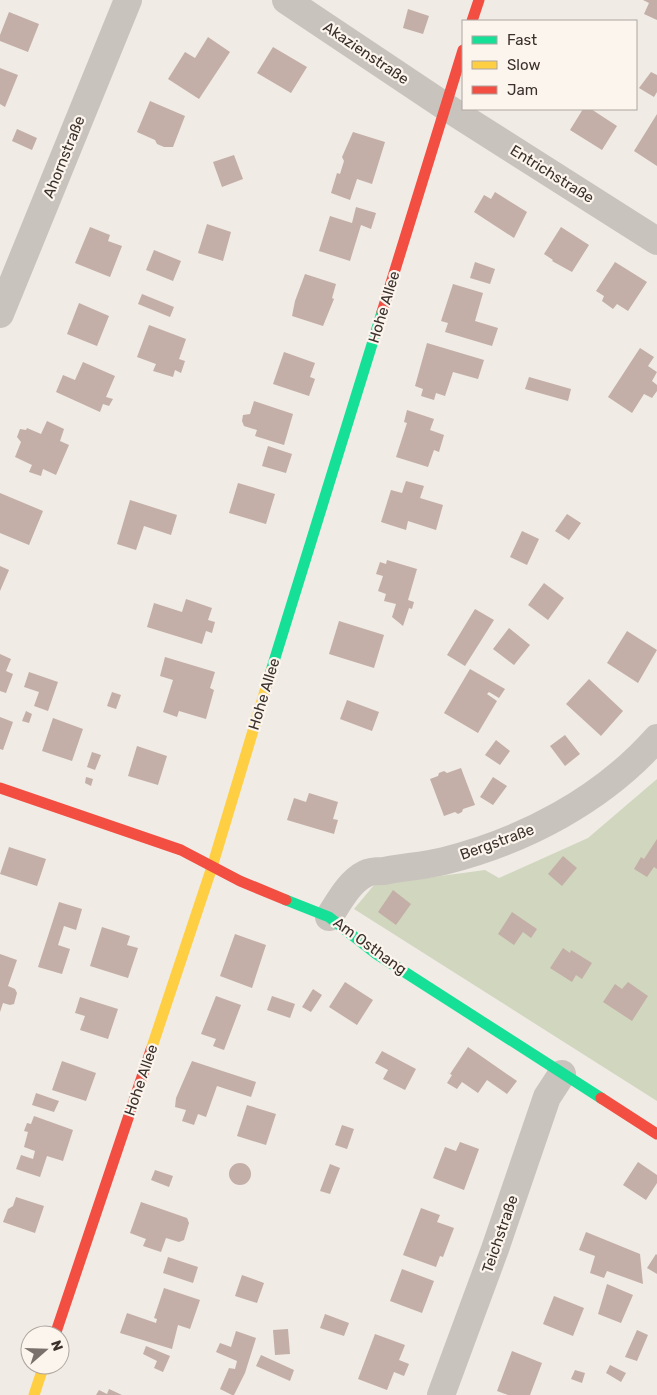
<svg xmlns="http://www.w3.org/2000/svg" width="657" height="1395" font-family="Rubik,sans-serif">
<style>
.green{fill:#d1d6bf}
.building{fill:#c3afa7}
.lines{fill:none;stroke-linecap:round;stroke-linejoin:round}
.street{stroke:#c9c3be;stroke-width:28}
.fast{stroke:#16e098;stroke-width:11}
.slow{stroke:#ffcf43;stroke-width:11}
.jam{stroke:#f24e42;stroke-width:11}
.labels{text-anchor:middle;stroke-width:4.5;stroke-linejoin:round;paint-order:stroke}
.street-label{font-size:15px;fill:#3b302b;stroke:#fbf5ee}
</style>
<rect width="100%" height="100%" fill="#f0ebe5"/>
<path class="green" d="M657,779V1101L354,909L374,885L485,870L499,878L588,838Z"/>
<path class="building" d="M643,0H657V20L644,14L649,3Z
M408,9L429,16L423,34L403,28Z
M9,12L39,24L28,52L0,41V35Z
M208,37L230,52L199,99L168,79L185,52L195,58Z
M273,47L307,67L291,93L257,73Z
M0,68L18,75L5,107L0,104Z
M651,72L657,75V92L654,97L639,88Z
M150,101L185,116L173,147H164L157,144L155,140L137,132Z
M583,109H591L617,126L602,150L570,130Z
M657,114V166L634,151Z
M17,129L37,138L32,150L12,141Z
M353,132L385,142L372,184L357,179L350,200L331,193L337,173L340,174L344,161L342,157Z
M234,155L243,179L222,187L213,162Z
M495,192L527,212L514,238L474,212L484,195L491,199Z
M356,207L376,213L371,229L361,225L350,261L319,251L330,216L352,223Z
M207,224L231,232L223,261L198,253Z
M90,227L110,235L108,241L122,246L110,277L75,263Z
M561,227L589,245L572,272L552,261L553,260L544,254Z
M154,250L181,261L173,281L146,270Z
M475,262L495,269L490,284L470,278Z
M615,262L647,282L628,311L617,304L613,309L602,301L604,296L596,291Z
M305,274L336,284L332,298L334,299L323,326L292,316L295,301Z
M453,284L483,293L475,321L498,328L492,346L445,332L448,323L441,321Z
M142,294L174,307L170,317L138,304Z
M79,303L109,316L97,346L67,334Z
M149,325L186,339L179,359L185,361L181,373L175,370L173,377L153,371L156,364L137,357Z
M427,343L484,360L478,379L453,372L445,396L436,393L434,400L421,396L423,389L415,386Z
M640,348L654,357L648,366L657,372L652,381L657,385V391L652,398L644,394L632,413L608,397Z
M284,352L315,363L310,377L315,379L309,396L273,384Z
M83,362L115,376L106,397L113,399L109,406L103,404L100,412L56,392L63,375L75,380Z
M529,377L571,389L568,401L525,389Z
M254,401L293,414L284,445L255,436L257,430L244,426L242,421L243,415L250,414Z
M407,410L434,419L430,430L444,435L439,452L434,450L428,467L396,457L407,423L404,422Z
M47,421L64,429L60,441L69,445L56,475L43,469L41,476L29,472L32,465L15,457L21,442L17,437L20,429L26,430L27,428L41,434Z
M268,446L292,454L286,473L262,466Z
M406,481L424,486L420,498L443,505L436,530L408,521L406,530L381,522L391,490L402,493Z
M238,483L275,494L266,524L229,513Z
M0,493L43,511L29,545L0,533Z
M130,500L177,515L171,535L144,526L136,550L117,544Z
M567,514L581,523L569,540L555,531Z
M522,531L539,539L527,565L510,557Z
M387,560L417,569L408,600L414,602L412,609L409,608L403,626L392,617L396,604L384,601L386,594L378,591L383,576L376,574L380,562L386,564Z
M0,566L9,570L0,591Z
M544,583L564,598L548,620L528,605Z
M186,599L212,608L208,620L215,622L212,633L206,631L202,644L147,627L154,603L182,612Z
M475,609L494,620L465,666L447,655Z
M339,621L384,635L374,668L329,654Z
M509,628L530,645L514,665L493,649Z
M627,631L657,650L638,683L607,663Z
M0,654L11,659L6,671L13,674L6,693L0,691Z
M165,657L215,672L210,688L214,690L206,719L179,711L177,717L163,712L173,680L160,676Z
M470,669L505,689L499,698L489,692L487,694L497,701L478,733L444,713Z
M29,672L58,682L48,711L34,706L39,692L24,687Z
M589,679L623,711L601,736L566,704Z
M112,692L121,695L116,709L107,706Z
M347,700L379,712L372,731L340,719Z
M26,711L32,714L29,723L22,721Z
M0,717L13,722L3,750L0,749Z
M53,718L83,729L72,761L42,751Z
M565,735L580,754L565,766L550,746Z
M496,740L510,751L500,765L485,755Z
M137,746L167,756L158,785L128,776Z
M92,752L101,755L95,770L87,767Z
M461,768L475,805L463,809L462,812L458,814L455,812L444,816L430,779L438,776L439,773L444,771L447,773Z
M86,777L93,779L91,786L85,783Z
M493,777L507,786L493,805L480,797Z
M309,793L338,802L333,819L338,820L334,834L287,820L294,798L306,802Z
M657,839V869L654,867L647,877L634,869L641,857L644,859Z
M9,847L46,859L37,886L0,874Z
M563,856L577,868L562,886L548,874Z
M393,890L411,904L396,925L378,912Z
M59,902L82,909L76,930L64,926L58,945L70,949L62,974L38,967Z
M512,912L537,929L531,938L523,932L514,945L498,934Z
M102,927L130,936L127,945L138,948L128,978L90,966Z
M235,934L266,945L252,988L220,976Z
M563,948L570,953L571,950L592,963L582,979L576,975L572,982L550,968Z
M0,954L17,960L8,986L15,989L17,993L14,1004L10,1005L3,1003L0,1012Z
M345,982L373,1000L357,1025L329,1007Z
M628,982L648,996L632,1021L603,1002L615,984L622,989Z
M313,989L322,995L311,1012L302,1007Z
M216,996L241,1005L224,1050L213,1046L216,1039L201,1034Z
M272,996L295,1004L290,1018L267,1010Z
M80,997L118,1009L108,1039L80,1030L85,1016L75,1013Z
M468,1047L517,1081L507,1094L487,1080L478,1093L462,1082L457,1089L447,1083L452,1075L450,1074Z
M382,1051L416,1069L405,1090L383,1079L388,1070L375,1063Z
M62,1061L96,1073L86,1101L52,1090Z
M192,1061L256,1082L251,1097L217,1086L206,1117L198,1114L194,1125L182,1121L186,1110L175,1107L176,1098Z
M36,1093L59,1101L54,1112L32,1105Z
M247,1105L276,1114L266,1145L237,1136Z
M34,1116L73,1130L63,1161L47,1156L40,1177L16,1169L21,1155L33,1159L35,1151L24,1147L28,1132L24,1131L27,1123L31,1124Z
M342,1125L354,1129L347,1149L335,1145Z
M460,1142L479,1149L464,1190L433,1178L445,1147L456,1151Z
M638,1162L657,1175V1183L646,1200L623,1185Z
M229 1174a11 11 0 1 1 22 0a11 11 0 1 1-22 0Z
M330,1164L340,1168L330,1194L320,1191Z
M155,1170L173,1176L169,1187L151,1180Z
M16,1197L44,1206L35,1233L3,1222L8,1209L13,1206Z
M141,1202L187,1218L189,1223L184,1240L179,1242L166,1238L161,1252L143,1246L146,1239L130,1233Z
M421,1208L440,1215L437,1222L454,1228L443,1257L440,1256L436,1267L403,1255Z
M586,1232L640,1254L643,1284L607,1271L604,1278L590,1273L595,1256L579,1250Z
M656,1254L657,1255V1274L647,1268Z
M168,1257L198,1267L193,1283L163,1273Z
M402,1269L434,1281L422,1313L390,1301Z
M242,1275L264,1283L257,1303L235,1296Z
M607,1284L633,1295L621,1323L598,1314Z
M164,1288L200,1300L190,1329L178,1325L172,1349L120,1333L127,1313L156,1323L157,1319L154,1318Z
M554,1296L584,1308L573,1336L543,1324Z
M325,1314L349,1323L344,1336L320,1328Z
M288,1329L290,1354L275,1355L273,1330Z
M637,1330L648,1335L637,1361L625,1357Z
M236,1331L256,1338L245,1373L234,1395H232L220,1389L229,1368L235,1369L237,1361L216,1352L220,1343L231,1347Z
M375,1334L405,1345L399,1360L409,1364L404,1376L394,1372L387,1390L358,1379Z
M146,1346L170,1356L163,1372L154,1368L157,1361L143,1354Z
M512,1351L542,1363L530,1395H508L497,1391Z
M261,1355L294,1370L290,1381L256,1366Z
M610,1365L626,1373L621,1382L606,1373Z
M575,1370L585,1373L582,1383L571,1379Z
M109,1389L122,1395H96L99,1390L107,1394Z"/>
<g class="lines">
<path class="street" d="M286,0L446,107L657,241
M0,314L128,0
M329,917C339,902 349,882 365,874C370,871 378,871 384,871C404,867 424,866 444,861C524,841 602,800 657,738
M441,1395L495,1249L547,1097L562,1074"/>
<path class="fast" d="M271,671L382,312
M286,900L329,917L375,953L601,1098"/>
<path class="slow" d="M151,1050L212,867L271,671
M34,1395L44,1365"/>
<path class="jam" d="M472,21L479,0
M382,312L463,50
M0,788L181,850L240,881L286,900
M601,1098L657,1134
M55,1335L151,1050"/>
</g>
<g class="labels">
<g class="street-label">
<text transform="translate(366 53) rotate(34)" y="5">Akazienstraße</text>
<text transform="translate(64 157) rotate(-68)" y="5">Ahornstraße</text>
<text transform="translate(552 174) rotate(32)" y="5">Entrichstraße</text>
<text transform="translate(384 307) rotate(-73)" y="5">Hohe Allee</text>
<text transform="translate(264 694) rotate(-73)" y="5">Hohe Allee</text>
<text transform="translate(497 842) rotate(-20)" y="5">Bergstraße</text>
<text transform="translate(370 946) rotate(36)" y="5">Am Osthang</text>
<text transform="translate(141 1080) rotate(-71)" y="5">Hohe Allee</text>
<text transform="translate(500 1234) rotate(-71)" y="5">Teichstraße</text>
</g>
</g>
<rect x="462" y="20" width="175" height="90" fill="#fbf5ee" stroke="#aea6a0"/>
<rect x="472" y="36" width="25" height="8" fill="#16e098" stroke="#aea6a0"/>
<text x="507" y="45" font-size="15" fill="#3b302b">Fast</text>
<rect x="472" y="61" width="25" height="8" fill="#ffcf43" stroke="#aea6a0"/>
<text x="507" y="70" font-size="15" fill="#3b302b">Slow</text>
<rect x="472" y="86" width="25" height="8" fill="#f24e42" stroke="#aea6a0"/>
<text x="507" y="95" font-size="15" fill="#3b302b">Jam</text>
<g transform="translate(45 1350) rotate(70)"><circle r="24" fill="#fbf5ee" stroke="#aea6a0"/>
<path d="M0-4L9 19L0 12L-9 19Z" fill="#7a716c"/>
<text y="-8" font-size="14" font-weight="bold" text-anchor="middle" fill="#3b302b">N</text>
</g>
</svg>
